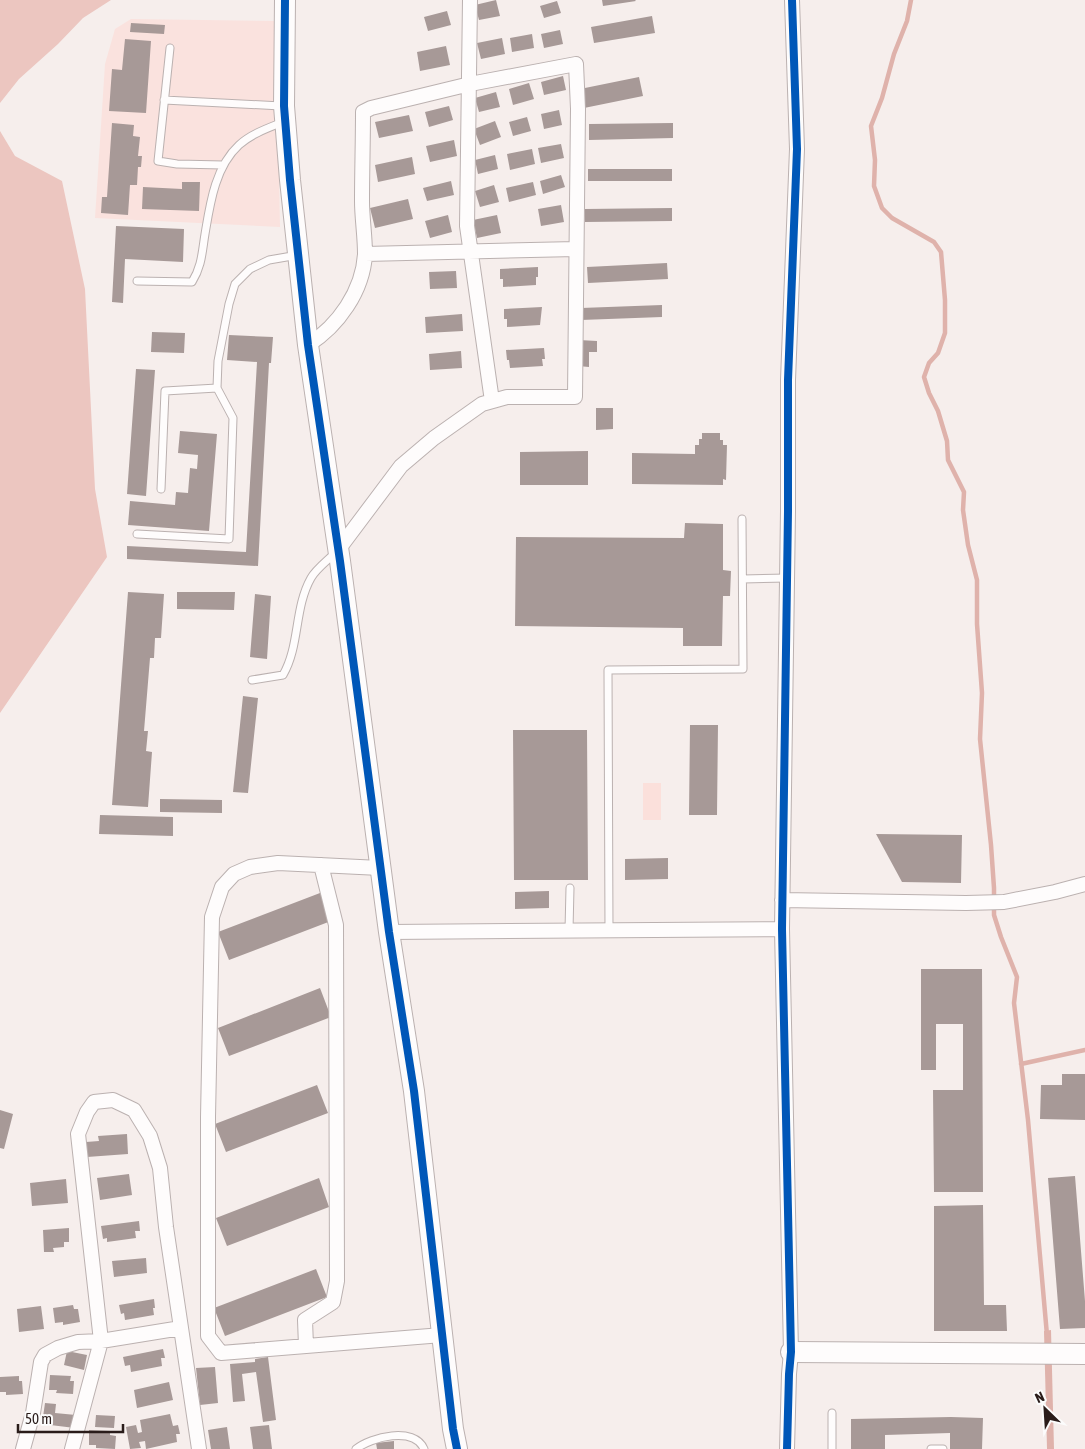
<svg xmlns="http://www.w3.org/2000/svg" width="1085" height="1449" font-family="'Asap Condensed',sans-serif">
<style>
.built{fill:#fae2de}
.green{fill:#fbe0db}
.forest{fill:#ecc6c0}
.water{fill:#dfb2ab}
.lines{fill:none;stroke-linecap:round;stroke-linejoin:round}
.stream{stroke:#dfb2ab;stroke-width:4.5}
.building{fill:#a79997}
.lane-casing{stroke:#bbb1b0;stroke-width:9}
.street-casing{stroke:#bbb1b0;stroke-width:16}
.secondary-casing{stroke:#bbb1b0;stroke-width:22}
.lane{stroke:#fefcfc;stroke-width:7}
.street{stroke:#fefcfc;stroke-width:14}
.secondary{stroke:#fefcfc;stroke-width:20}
.cycleway-casing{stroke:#fcfcfc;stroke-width:11}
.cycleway{stroke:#0057b8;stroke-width:8}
</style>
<rect width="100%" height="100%" fill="#f6eeec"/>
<path class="built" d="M131,19L276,21L280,227L95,218L105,64L115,29Z"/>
<path class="green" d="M643,783H661V820H643Z"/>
<path class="forest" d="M0,0H111L83,18L58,44L19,79L0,103Z
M0,131L15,156L62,181L85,289L95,489L107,557L0,713Z"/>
<path class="water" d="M1051,1330L1054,1449H1047L1044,1331Z"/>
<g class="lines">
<path class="stream" d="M911,0L907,21L894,54L882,98L871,126L875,160L874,186L882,208L892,218L934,242L941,252L945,300V333L938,353L929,363L924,377L929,393L938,411L947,441L948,460L964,492L963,510L968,545L977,580V624L982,693L980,739L991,845L994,888V915L1001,937L1017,977L1014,1003L1028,1120L1047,1335
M1021,1064L1085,1050"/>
</g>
<path class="building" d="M496,0L500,16L479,20L475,5Z
M602,0H635L636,1L603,6Z
M557,1L561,13L544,18L540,6Z
M447,11L451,25L428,31L424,17Z
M652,16L655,33L594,43L591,27Z
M131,23L165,25L164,34L130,32Z
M560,30L563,44L544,48L541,34Z
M532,34L534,48L512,52L510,38Z
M502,38L505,54L481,59L477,43Z
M125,39L151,41L146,113L109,111L112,69L122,70Z
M446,46L450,65L420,71L417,52Z
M563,76L566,90L544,95L541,82Z
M639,77L643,96L584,108L580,89Z
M529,83L534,99L513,105L509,89Z
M496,92L500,107L479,112L475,98Z
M449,106L453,120L429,127L425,112Z
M559,110L562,125L544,129L541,114Z
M409,115L413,131L379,138L375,122Z
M527,117L531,131L513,136L509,122Z
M495,121L501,137L480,145L474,129Z
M112,123L134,125L133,136L140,137L138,156H142L141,167H138L137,185H130L128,215L101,213L102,197H107Z
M673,123V138L589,140V124Z
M454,140L457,156L430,162L426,146Z
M561,144L564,158L541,163L538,148Z
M532,149L535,164L510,170L507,154Z
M495,155L498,169L478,174L475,160Z
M412,157L415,174L378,182L375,165Z
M588,169H672V181H588Z
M561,175L565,187L543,194L540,181Z
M451,181L454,195L427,201L423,188Z
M182,182H200L199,211L142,209L143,187L182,189Z
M533,182L536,195L509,202L506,188Z
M494,185L499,202L480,207L475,191Z
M408,199L413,219L375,228L370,208Z
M561,205L564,222L541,226L538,209Z
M672,208V221L585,222V209Z
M448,215L452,232L430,238L425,221Z
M497,215L501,233L477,238L473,220Z
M116,226L184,229L183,262L125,259L123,303L112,302Z
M667,263L668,279L588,283L587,267Z
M538,267V277H536V285L503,287V279H500V269Z
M456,271L457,288L430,289L429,272Z
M662,305V317L581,320V308Z
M542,307L540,325L507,327V319H504V309Z
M462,314L463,331L426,333L425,317Z
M152,332L185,333L184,353L151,352Z
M229,335L273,337L271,363H269L258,566L127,559V546L246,552L257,362L227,360Z
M579,340L597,341V352H589V367L578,366Z
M544,348L545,359H542L543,366L510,368L509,360H507L506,350Z
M461,351L462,368L430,370L429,354Z
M136,369L155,370L146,496L127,494Z
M596,408H613V429L596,430Z
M180,431L217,434L209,531L128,525L130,501L175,505L176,492L188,493L190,468L197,469L198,455L178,453Z
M702,433H720V440H723V445H727L726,480L723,479V485L632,484V453L695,454V445H699V439H702Z
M588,451V485H520V452Z
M685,523L723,524V570L731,571L730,596H723L722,646H683V628L515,626L516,537L684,538Z
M128,592L164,594L161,638H155L154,658H150L144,731H148L146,751L152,752L148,807L112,805Z
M177,592H235L234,610L177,609Z
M255,594L271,596L267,659L250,657Z
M243,696L258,698L248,793L233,792Z
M690,725H718L717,815H689Z
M513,730H587L588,880H514Z
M160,799L222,800V813L160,812Z
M100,815L173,817V836L99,834Z
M876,834L962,835L961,883L902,882Z
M668,858V879L625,880V859Z
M549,891V908L515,909V892Z
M320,893L331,921L229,960L218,932Z
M921,969H982L983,1192H934L933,1090H963V1024H936V1070H921Z
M320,988L331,1017L229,1056L218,1028Z
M1062,1074H1085V1120L1040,1119L1041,1085H1062Z
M317,1085L328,1113L226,1152L215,1124Z
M0,1110L13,1114L4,1149L0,1148Z
M127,1134L128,1154L87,1157L86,1142L99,1141L98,1136Z
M129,1174L132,1195L100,1200L97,1178Z
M1075,1176L1085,1301V1328L1060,1329L1048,1178Z
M319,1178L329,1207L227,1246L216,1218Z
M66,1179L68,1203L32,1206L30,1183Z
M983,1205L984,1305H1006L1007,1331H934V1206Z
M139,1221L140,1231H135L136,1238L107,1242V1238L103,1239L101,1226Z
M69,1228V1242H64V1247L53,1248L54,1252H44L43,1230Z
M146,1258L147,1273L114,1277L112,1261Z
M316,1269L327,1297L225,1336L214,1308Z
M154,1299L155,1308H153L154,1315L125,1320L124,1313L121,1314L119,1305Z
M73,1305L74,1309H78L80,1322L63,1325V1322L55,1323L53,1308Z
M41,1306L44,1329L19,1332L17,1309Z
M163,1349L165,1358H161L162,1366L131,1372L130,1365L125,1366L123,1357Z
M67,1351L87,1355L84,1370L64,1365Z
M268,1357L276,1420L263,1422L256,1372L242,1374L245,1401L233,1402L230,1364L255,1362V1359Z
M215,1367L218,1403L200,1405L196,1368Z
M50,1375L71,1376L70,1381H74L73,1394L56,1393L57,1390H49Z
M19,1376V1381H22L23,1394L6,1395V1392H0V1377Z
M169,1382L173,1400L137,1408L134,1390Z
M45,1403L56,1404L55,1413L76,1415L75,1428L42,1424Z
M170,1414L173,1426L178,1425L180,1434H176L177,1442L146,1449L145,1441L139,1442L141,1448L130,1449L126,1427L136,1425L138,1433L142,1432L140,1420Z
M96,1415L115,1416L114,1428L95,1427Z
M951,1417L983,1418L982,1449H950V1433L885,1435V1449H851V1419Z
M269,1425L272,1449H253L250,1427Z
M227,1427L230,1449H211L208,1430Z
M89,1430L110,1431V1435L116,1436L115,1449L96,1448V1445H89Z
M394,1441V1449H377L376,1443Z"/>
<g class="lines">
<g class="lane-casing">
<path id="lane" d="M170,48L158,161L177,164L223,165
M164,100L281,106
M137,281L192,282C202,266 202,252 205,234C210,204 215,167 239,145C251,134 268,128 283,122
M161,489L165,391L217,388
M137,534L229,539L233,418L217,388L218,361L229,304L235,284L250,269L269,260L298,255
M743,579L787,578
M252,680L283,675C300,646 294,608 311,578C316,569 327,561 335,553
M569,930L570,888
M609,930L608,670L743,669L742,519
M356,1449C371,1437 414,1426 424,1449
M832,1449V1413
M931,1449H943"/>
</g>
<g class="street-casing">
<path id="street" d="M470,0L467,226L492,401
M365,254L576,249
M308,345C338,326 363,291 365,254C365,236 362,218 362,201C362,171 363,142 363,112L371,108L470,84L576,64L578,109L575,397H507L482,404L434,438L401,466L338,550
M380,868L278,863L250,867L234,874L222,887L212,917L208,1117V1336L221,1353L442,1335
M782,900L966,903L1004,902L1055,892L1085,884
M389,932L782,929
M306,1346L305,1320L333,1302L337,1281L336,925L321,865
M23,1449L33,1413L41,1362L45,1355L58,1348L78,1342L101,1341L181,1328
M72,1449L101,1341L78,1134L87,1112L94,1102L113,1100L134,1110L150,1136L160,1168L166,1227L199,1449
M787,1449L789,1374L791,1352L782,929L788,511V380L797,149L792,0"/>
</g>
<g class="secondary-casing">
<path id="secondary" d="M285,0L284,106L290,180L308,345L340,561L389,932L414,1091L453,1429L457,1449
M791,1352L1085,1354"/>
</g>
<use href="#lane" class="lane"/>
<use href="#street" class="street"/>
<use href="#secondary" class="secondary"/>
<g class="cycleway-casing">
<path id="cycleway" d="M285,0L284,106L290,180L308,345L340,561L389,932L414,1091L453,1429L457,1449
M787,1449L789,1374L791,1352L782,929L788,511V380L797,149L792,0"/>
</g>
<use href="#cycleway" class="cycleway"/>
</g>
<g transform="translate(1045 1409) rotate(335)" stroke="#fcfcfc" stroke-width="4" paint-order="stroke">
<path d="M0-4L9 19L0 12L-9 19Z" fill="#2a1c1a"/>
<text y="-8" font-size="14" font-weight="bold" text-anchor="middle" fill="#2a1c1a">N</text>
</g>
<path d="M18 1424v8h105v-8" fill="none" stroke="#2a1c1a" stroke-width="2.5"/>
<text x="25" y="1424" font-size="15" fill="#2a1c1a" stroke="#fcfcfc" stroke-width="4" paint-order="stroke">50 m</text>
</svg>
